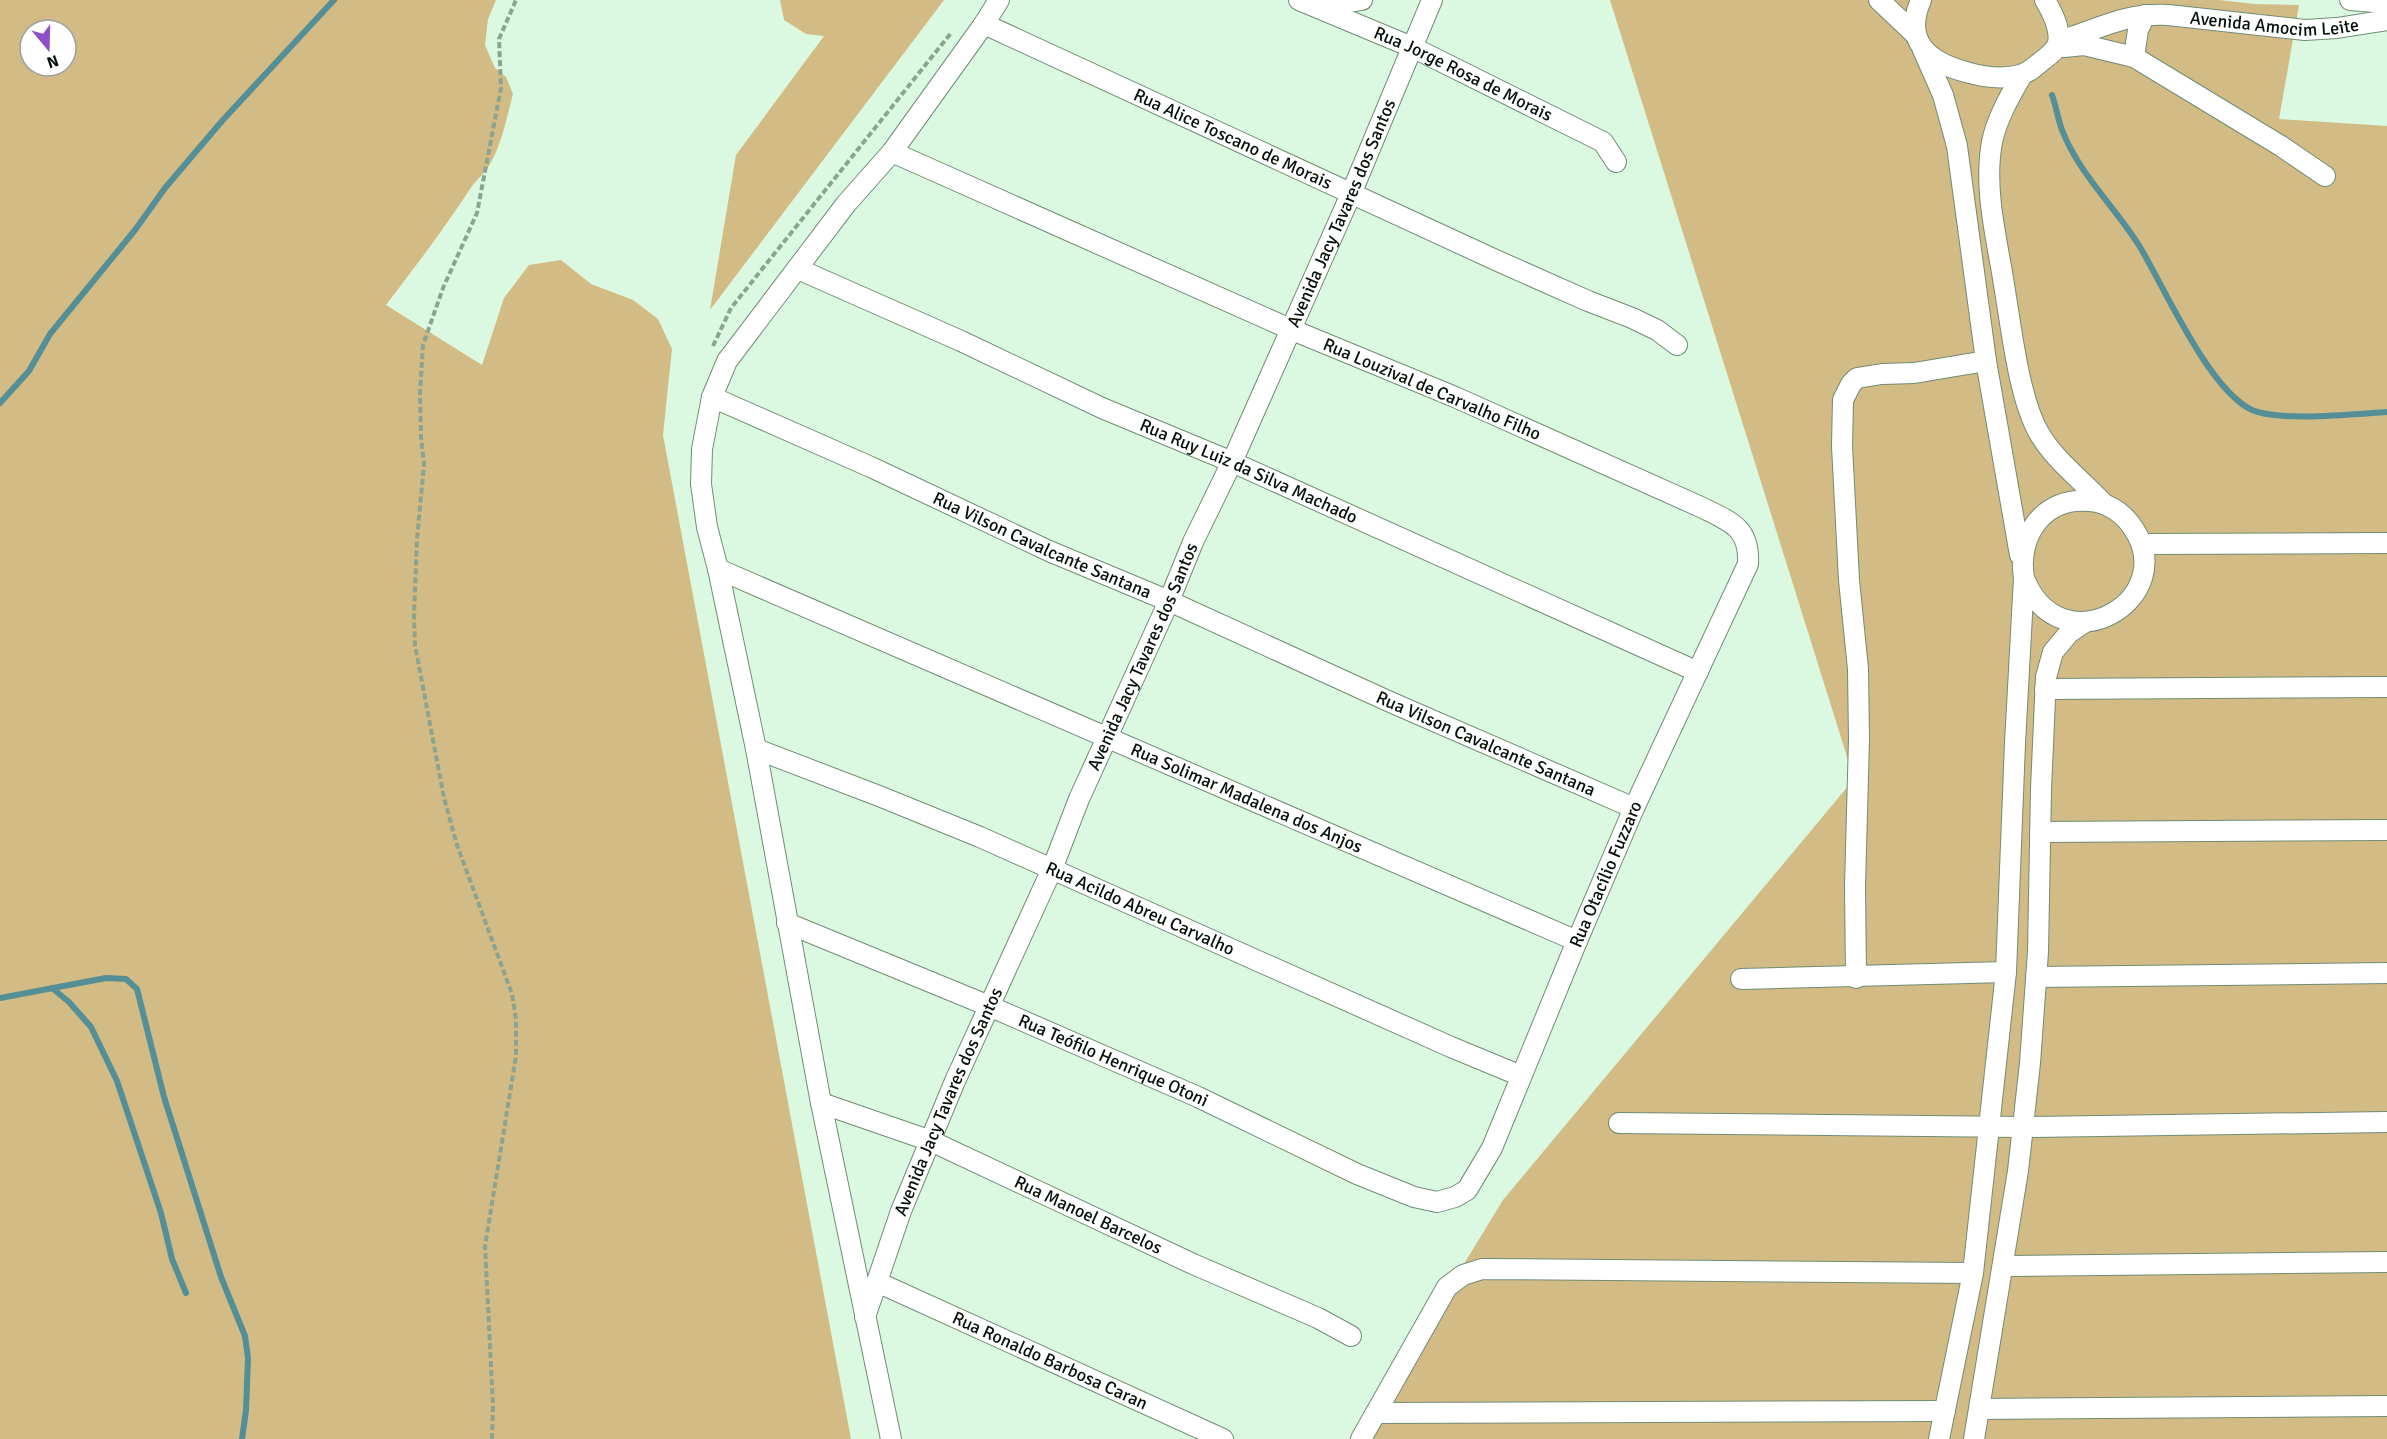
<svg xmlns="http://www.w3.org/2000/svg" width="2387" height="1439" font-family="Signika,sans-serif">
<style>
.green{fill:#d2bb84;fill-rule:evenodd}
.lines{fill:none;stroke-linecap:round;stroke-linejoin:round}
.stream{stroke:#548e96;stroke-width:6}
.minor-casing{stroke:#718c75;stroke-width:22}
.path{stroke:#8ca390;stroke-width:4;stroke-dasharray:6 3;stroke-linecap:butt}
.minor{stroke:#fff;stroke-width:20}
.labels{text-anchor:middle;stroke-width:5;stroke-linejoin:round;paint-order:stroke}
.street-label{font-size:18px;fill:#071109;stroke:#fff}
</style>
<rect width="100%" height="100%" fill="#dbf9e0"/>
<path class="green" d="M0,0H496L488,19L485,45L495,68L506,77L513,94C507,116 502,144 490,164C485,173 476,180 470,189C444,229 415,267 386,305L482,365L504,298L529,265L561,260L591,284L633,300L658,319L672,349L663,435L851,1439H0ZM30,30H66V66H30Z
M780,0H944L710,310L736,155L824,36L806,34L784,20Z
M1610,0H2219L2255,4L2299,5L2279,119L2387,126V1439H1357L1503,1200L1854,779Z"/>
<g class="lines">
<path class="stream" d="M2052,95C2056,106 2058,119 2062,130C2079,174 2116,208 2140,247C2165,289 2209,390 2252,410C2279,422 2354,414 2387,412
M0,403L29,371L50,334L135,230L165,188L222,121L334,0
M52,988L69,1002L91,1027L117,1081L161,1213L172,1259L186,1293
M0,998L106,978L126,979L137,989L164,1097L221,1277L245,1336L248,1358L246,1410L242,1439"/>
<g class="minor-casing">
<g id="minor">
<path id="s1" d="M1299,0L1414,48L1603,142L1616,162"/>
<path d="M1879,0L1916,35"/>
<path d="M1921,0C1903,41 1928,62 1966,72C1983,77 2002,80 2020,75C2028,73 2036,66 2043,60C2049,55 2056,51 2058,43C2061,29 2052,12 2045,0"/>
<path d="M2350,0L2387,3"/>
<path d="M1317,3L1337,4L1362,0"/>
<path id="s2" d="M984,24L1500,262L1588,301L1632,318L1657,330L1677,345"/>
<path id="s3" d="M2059,41C2100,29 2123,13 2168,15L2305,30L2337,28L2387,20"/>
<path d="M2064,47L2084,45L2134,57L2281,146L2325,176"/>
<path d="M1923,50L1943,95L1957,146L1986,361L2020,555"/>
<path d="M2134,57L2138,30L2145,15"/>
<path d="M2022,75C2010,96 1997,118 1992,142C1983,191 1998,243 2005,291C2012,332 2019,398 2039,433C2055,461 2083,481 2104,504"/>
<path id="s4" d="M798,269L961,341L1102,408L1232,462L1698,672"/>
<path id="s5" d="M712,397L873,468L1049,551L1169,601L1388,701L1634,808"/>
<path d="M2142,544L2387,543"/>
<path id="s6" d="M718,569L1577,941"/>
<path d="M2045,689L2387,687"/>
<path id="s7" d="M756,749L879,796L980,837L1451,1047L1521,1076"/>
<path d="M2040,832L2387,830"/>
<path id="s8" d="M787,923L989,1006L1198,1097L1357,1174L1414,1197L1437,1202L1455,1197L1467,1190L1492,1148L1577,941L1634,808L1748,564C1750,528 1731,522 1703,508L1455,397L1290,329L892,152"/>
<path d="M2036,977L2387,973"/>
<path d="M1856,978L1855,886L1859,739L1858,669L1849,580L1842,446L1843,400L1851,384L1857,378L1882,374L1914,373L1986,361"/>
<path d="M1741,979L2006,972"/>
<path id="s9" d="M821,1103L931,1141L1193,1264L1318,1318L1351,1336"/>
<path d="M1619,1123L2023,1127L2387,1122"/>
<path d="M2003,1266L2387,1262"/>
<path id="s10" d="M877,1282L1223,1439"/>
<path id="s11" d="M865,1317L901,1211L955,1081L1052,869L1079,799L1169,601L1193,542L1232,462L1351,194L1432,0"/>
<path d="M1980,1409L2387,1406"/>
<path d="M1376,1413L1945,1411"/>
<path d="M891,1439L821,1103L756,749L718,569L707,527L701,484L702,449L712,397L727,361L846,204L892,152L984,24L999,0"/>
<path d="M1361,1439L1447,1287L1463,1275L1482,1269L1973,1273"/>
<path d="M1939,1439L1973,1273L2006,972L2015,743L2024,578C2017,536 2043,497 2089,501C2106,502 2122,512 2131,525C2185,598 2061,671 2024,578"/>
<path d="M1974,1439L2018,1171L2030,1063L2038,952L2041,789L2046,677L2053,652L2069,633L2085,622"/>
</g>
</g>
<path class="path" d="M713,346L731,308L951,33
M492,1439L493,1406L485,1246L516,1056V1019L512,994L457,845L444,798L415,645L414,616L417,539L424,464L421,437L420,393L423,345L443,288L477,213L501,88L499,39L516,0"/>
<use href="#minor" class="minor"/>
</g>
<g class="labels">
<g class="street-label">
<text dy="6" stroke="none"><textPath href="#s3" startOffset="220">Avenida Amocim Leite</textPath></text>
<text dy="6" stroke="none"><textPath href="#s1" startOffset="180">Rua Jorge Rosa de Morais</textPath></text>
<text dy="6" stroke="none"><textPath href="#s2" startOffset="274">Rua Alice Toscano de Morais</textPath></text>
<text dy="6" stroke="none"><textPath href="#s11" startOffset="1203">Avenida Jacy Tavares dos Santos</textPath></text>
<text transform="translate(1432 389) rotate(23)" y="6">Rua Louzival de Carvalho Filho</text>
<text dy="6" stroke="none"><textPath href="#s4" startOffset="494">Rua Ruy Luiz da Silva Machado</textPath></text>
<text dy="6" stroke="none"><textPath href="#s5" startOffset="362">Rua Vilson Cavalcante Santana</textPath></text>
<text dy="6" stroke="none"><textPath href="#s11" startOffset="717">Avenida Jacy Tavares dos Santos</textPath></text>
<text dy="6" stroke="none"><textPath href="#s5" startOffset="848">Rua Vilson Cavalcante Santana</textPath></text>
<text dy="6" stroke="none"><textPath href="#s6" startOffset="576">Rua Solimar Madalena dos Anjos</textPath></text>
<text dy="6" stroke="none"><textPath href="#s8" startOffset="1086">Rua Otacílio Fuzzaro</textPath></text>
<text dy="6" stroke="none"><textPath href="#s7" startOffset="416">Rua Acildo Abreu Carvalho</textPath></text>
<text dy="6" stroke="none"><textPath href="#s8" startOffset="354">Rua Teófilo Henrique Otoni</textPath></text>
<text dy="6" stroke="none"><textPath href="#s11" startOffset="231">Avenida Jacy Tavares dos Santos</textPath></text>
<text dy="6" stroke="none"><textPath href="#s9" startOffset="290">Rua Manoel Barcelos</textPath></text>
<text dy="6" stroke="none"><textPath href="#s10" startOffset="190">Rua Ronaldo Barbosa Caran</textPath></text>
</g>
</g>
<g transform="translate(48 48) rotate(161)"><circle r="28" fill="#ffffff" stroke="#9ca09d" stroke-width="1.5"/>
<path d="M0-4.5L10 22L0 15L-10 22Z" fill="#8d50c6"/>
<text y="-9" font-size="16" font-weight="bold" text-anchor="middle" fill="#071109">N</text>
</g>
</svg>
